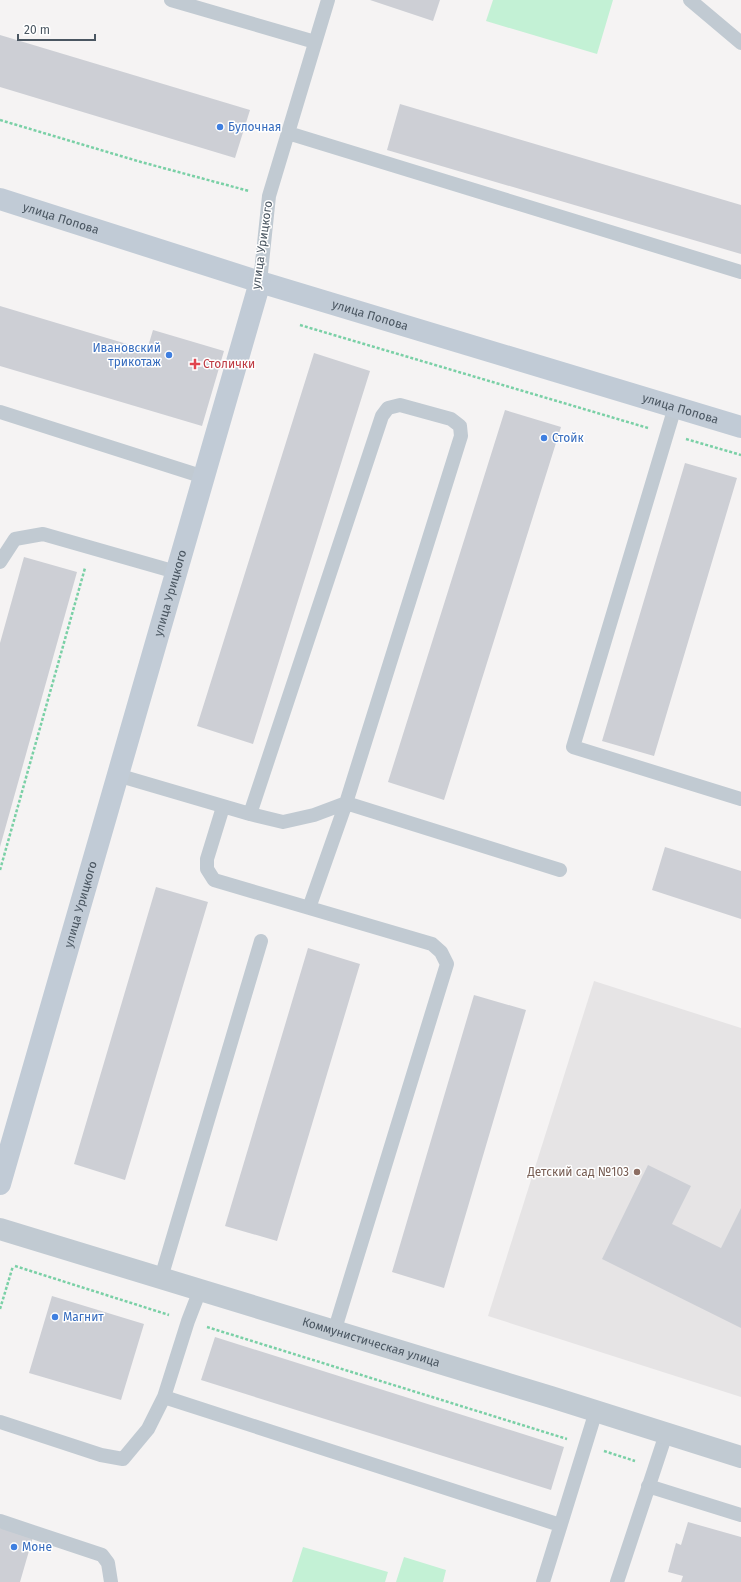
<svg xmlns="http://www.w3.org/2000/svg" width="741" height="1582" font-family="'Fira Sans',sans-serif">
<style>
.education{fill:#e6e4e5}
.green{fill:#c3f1d5}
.building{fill:#cdcfd5}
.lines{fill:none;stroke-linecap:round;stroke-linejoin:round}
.path{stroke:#7ad0a6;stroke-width:2.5;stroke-dasharray:3 2;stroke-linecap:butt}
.lane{stroke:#c1cad2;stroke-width:14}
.street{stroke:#c1cad2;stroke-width:22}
.secondary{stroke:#c1cbd6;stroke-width:22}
.shop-dot{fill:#3f7fe0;stroke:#fff;stroke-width:1.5}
.health-dot{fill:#e0444e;stroke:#fff;stroke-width:1.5}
.education-dot{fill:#8d6e63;stroke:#fff;stroke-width:1.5}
.labels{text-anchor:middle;stroke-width:3;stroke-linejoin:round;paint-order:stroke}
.shop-label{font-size:12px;fill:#366cbe;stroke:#fff;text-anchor:start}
.street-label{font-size:12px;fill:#4a5661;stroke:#fff}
.health-label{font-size:12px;fill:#be3a42;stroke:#fff;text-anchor:start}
.education-label{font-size:12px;fill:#785e54;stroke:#fff;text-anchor:end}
</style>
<rect width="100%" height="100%" fill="#f5f3f3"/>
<path class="education" d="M594,981L741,1028V1397L488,1316Z"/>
<path class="green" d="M493,0H613L597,54L486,21Z
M303,1547L388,1572L385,1582H292Z
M404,1557L446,1570L443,1582H396Z"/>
<path class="building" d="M370,0H440L433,21Z
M0,35L250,110L235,158L0,87Z
M400,104L741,205V254L387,150Z
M0,306L147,350L153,330L224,351L202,426L0,366Z
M314,353L370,371L253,744L197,726Z
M505,410L561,427L444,800L388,782Z
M685,463L737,478L654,756L602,741Z
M24,557L77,572L0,847V643Z
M665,847L741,871V919L652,890Z
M156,887L208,902L125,1180L74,1164Z
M308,948L360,964L277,1241L225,1226Z
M474,995L526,1010L444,1288L392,1272Z
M648,1165L691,1186L672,1224L721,1248L741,1208V1328L602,1259Z
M52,1296L144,1324L121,1400L29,1373Z
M215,1337L564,1447L551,1490L201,1380Z
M688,1522L741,1537V1582H681L683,1576L668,1572L676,1543L681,1545Z
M0,1528L33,1537L20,1582H0Z"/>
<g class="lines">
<path class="path" d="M0,120L141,162L249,191
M300,325L648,428
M686,439L741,455
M0,870L85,568
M15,1266L169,1315
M0,1309L13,1266
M207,1327L567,1439
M604,1451L635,1461"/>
<path class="lane" d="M171,0L315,42
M690,0L741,43
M288,133L741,272
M260,282L269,196L328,0
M675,407L573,747L741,799
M0,412L204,477
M0,562L15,539L43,534L176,572
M117,775L250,814L283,822L314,815L346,803L560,870
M223,807L207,859V869L214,880L432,944L441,952L447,964L334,1332
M250,814L382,416L388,408L400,405L451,419L460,426L461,436L346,803L309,908
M161,1278L261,941
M164,1397L188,1321L200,1290
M0,1422L101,1455L123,1459L148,1429L164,1397L560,1525
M648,1486L741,1515
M0,1521L102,1555L108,1563L111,1582
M543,1582L596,1411
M617,1582L666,1434"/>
<path class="street" id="s1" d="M0,1229L551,1397L741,1457"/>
<g class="secondary">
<path id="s2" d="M0,199L260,282L741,427"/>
<path id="s3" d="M0,1184L260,282"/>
</g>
</g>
<g class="shop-dot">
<circle cx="220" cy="127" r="4"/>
<circle cx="169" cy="355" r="4"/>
<circle cx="544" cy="438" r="4"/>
<circle cx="55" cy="1317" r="4"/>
<circle cx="14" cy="1547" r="4"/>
</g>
<path class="health-dot" d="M193 358h4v4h4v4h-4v4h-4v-4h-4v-4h4z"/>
<circle class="education-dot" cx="637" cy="1172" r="4"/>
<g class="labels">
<g class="shop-label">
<text x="228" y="131">Булочная</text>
<text x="161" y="352" text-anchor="end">Ивановский<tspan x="161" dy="14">трикотаж</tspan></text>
<text x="552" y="442">Стойк</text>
<text x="63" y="1321">Магнит</text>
<text x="22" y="1551">Моне</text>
</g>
<g class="street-label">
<text dy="4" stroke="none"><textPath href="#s2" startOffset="64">улица Попова</textPath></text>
<text transform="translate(262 245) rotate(-82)" y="4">улица Урицкого</text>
<text dy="4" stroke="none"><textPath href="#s2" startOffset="388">улица Попова</textPath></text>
<text dy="4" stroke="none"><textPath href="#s2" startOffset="712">улица Попова</textPath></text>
<text dy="4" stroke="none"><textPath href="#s3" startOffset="615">улица Урицкого</textPath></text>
<text dy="4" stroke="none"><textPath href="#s3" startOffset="291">улица Урицкого</textPath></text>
<text dy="4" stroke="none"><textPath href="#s1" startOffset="388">Коммунистическая улица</textPath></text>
</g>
<g class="health-label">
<text x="203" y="368">Столички</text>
</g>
<g class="education-label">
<text x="629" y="1176">Детский сад №103</text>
</g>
</g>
<path d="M18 34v6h77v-6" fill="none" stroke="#4a5661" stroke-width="2"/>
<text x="24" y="34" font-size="12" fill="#4a5661" stroke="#ffffff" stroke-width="3" paint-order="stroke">20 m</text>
</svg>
